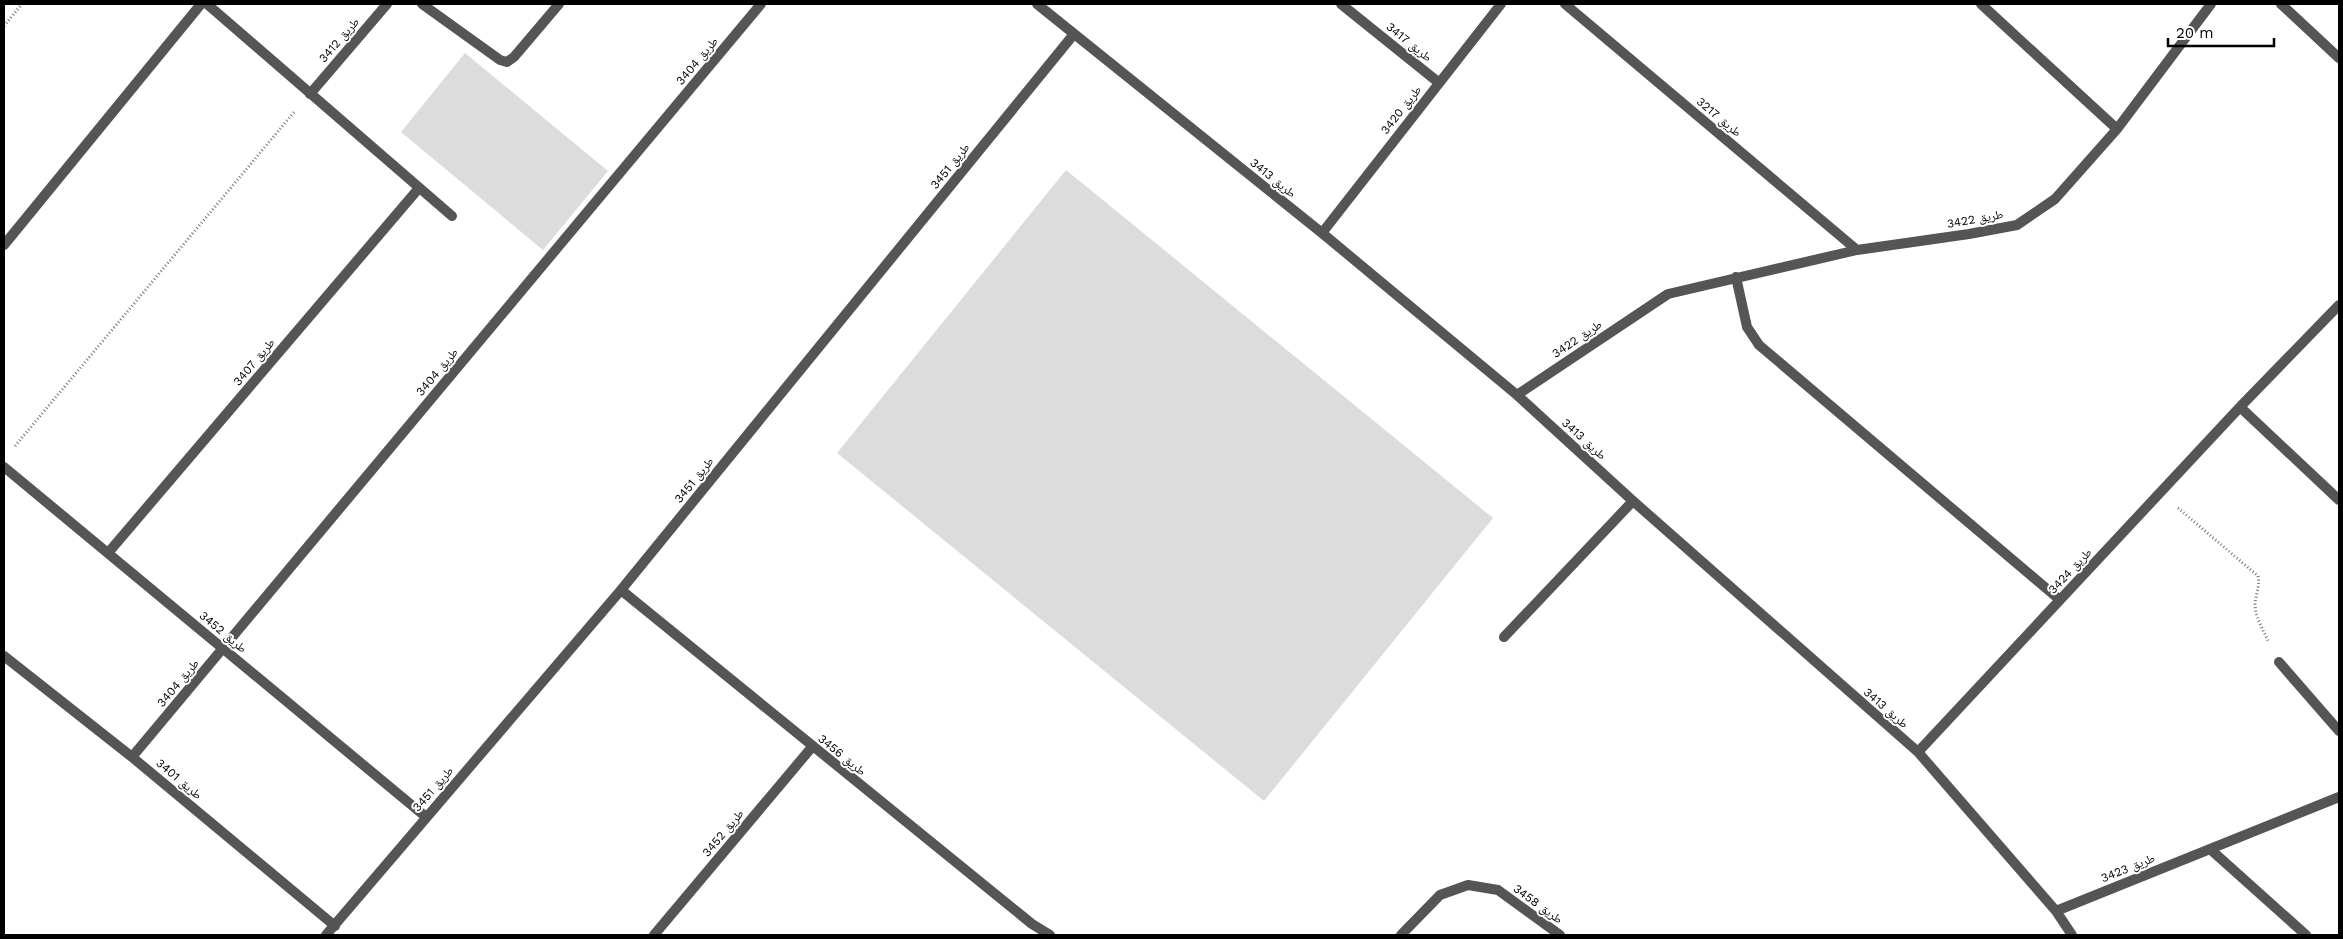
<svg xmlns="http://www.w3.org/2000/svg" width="2343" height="939" font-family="'Work Sans','Noto Naskh Arabic',sans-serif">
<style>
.green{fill:#dcdcdc}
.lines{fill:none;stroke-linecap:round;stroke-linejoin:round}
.path{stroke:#777;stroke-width:3;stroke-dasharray:1 2.5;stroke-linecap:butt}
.service{stroke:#555;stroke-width:10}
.minor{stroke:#555;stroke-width:10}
.labels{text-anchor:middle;stroke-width:4;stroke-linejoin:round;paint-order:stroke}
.street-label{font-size:12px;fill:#000;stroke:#fff}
</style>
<rect width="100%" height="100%" fill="#fff"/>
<path class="green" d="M465,53L608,171L543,250L401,132Z
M1066,170L1493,518L1264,801L837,453Z"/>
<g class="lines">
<path class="path" d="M4,26L22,4
M15,446L295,111
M2178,508L2258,576C2260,586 2256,593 2255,604C2255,617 2263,629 2268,641"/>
<path class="service" d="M2279,662L2339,731"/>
<path class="minor" d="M207,4L452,216
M422,4L500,60L507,62L514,57L559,4
M1037,4L1322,233L1517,395L1633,501L1918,752L2056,911L2072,935
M1341,4L1438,82
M1565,4L1857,250
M1981,4L2117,129
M2281,4L2339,58
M310,94L387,4
M1322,233L1501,4
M4,245L201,4
M1736,277L1747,327L1759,345L2060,600
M1517,395L1668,294L1857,250L1969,234L2017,225L2055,199L2117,129L2211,4
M2240,407L2339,500
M4,467L426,817
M108,553L419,188
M621,590L1032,924L1050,935
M1504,637L1633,501
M4,656L132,757L335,926
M1918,752L2240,407L2339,305
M132,757L761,4
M2210,849L2306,935
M2056,911L2339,797
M326,935L621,590L1074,34
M654,935L812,747
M1401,935L1440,895L1468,885L1498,890L1560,935"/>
</g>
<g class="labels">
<g class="street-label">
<text transform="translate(339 40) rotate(-49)" y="4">طريق 3412</text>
<text transform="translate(1409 42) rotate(39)" y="4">طريق 3417</text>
<text transform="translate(697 61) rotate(-50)" y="4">طريق 3404</text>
<text transform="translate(1401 110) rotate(-52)" y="4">طريق 3420</text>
<text transform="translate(1719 117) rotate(40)" y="4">طريق 3217</text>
<text transform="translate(950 166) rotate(-51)" y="4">طريق 3451</text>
<text transform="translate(1273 178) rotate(39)" y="4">طريق 3413</text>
<text transform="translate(1975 219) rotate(-10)" y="4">طريق 3422</text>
<text transform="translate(1577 339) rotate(-34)" y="4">طريق 3422</text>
<text transform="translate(254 362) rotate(-50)" y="4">طريق 3407</text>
<text transform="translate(437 372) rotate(-50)" y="4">طريق 3404</text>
<text transform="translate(1584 439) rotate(42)" y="4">طريق 3413</text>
<text transform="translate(694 480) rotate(-51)" y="4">طريق 3451</text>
<text transform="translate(2070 571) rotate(-47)" y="4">طريق 3424</text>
<text transform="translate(223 632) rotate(40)" y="4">طريق 3452</text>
<text transform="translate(178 683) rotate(-50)" y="4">طريق 3404</text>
<text transform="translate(1886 708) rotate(41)" y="4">طريق 3413</text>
<text transform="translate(842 755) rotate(39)" y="4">طريق 3456</text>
<text transform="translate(179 779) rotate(40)" y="4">طريق 3401</text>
<text transform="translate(433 789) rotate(-49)" y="4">طريق 3451</text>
<text transform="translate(723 833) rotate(-50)" y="4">طريق 3452</text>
<text transform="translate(2128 868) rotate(-22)" y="4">طريق 3423</text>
<text transform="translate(1538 904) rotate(36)" y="4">طريق 3458</text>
</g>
</g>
<rect width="2343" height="939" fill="none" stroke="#000000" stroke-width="10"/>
<path d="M2168 38v8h106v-8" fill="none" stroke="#000000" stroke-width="2.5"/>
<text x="2176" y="38" font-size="15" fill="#000000" stroke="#ffffff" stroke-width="4" paint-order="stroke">20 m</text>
</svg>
